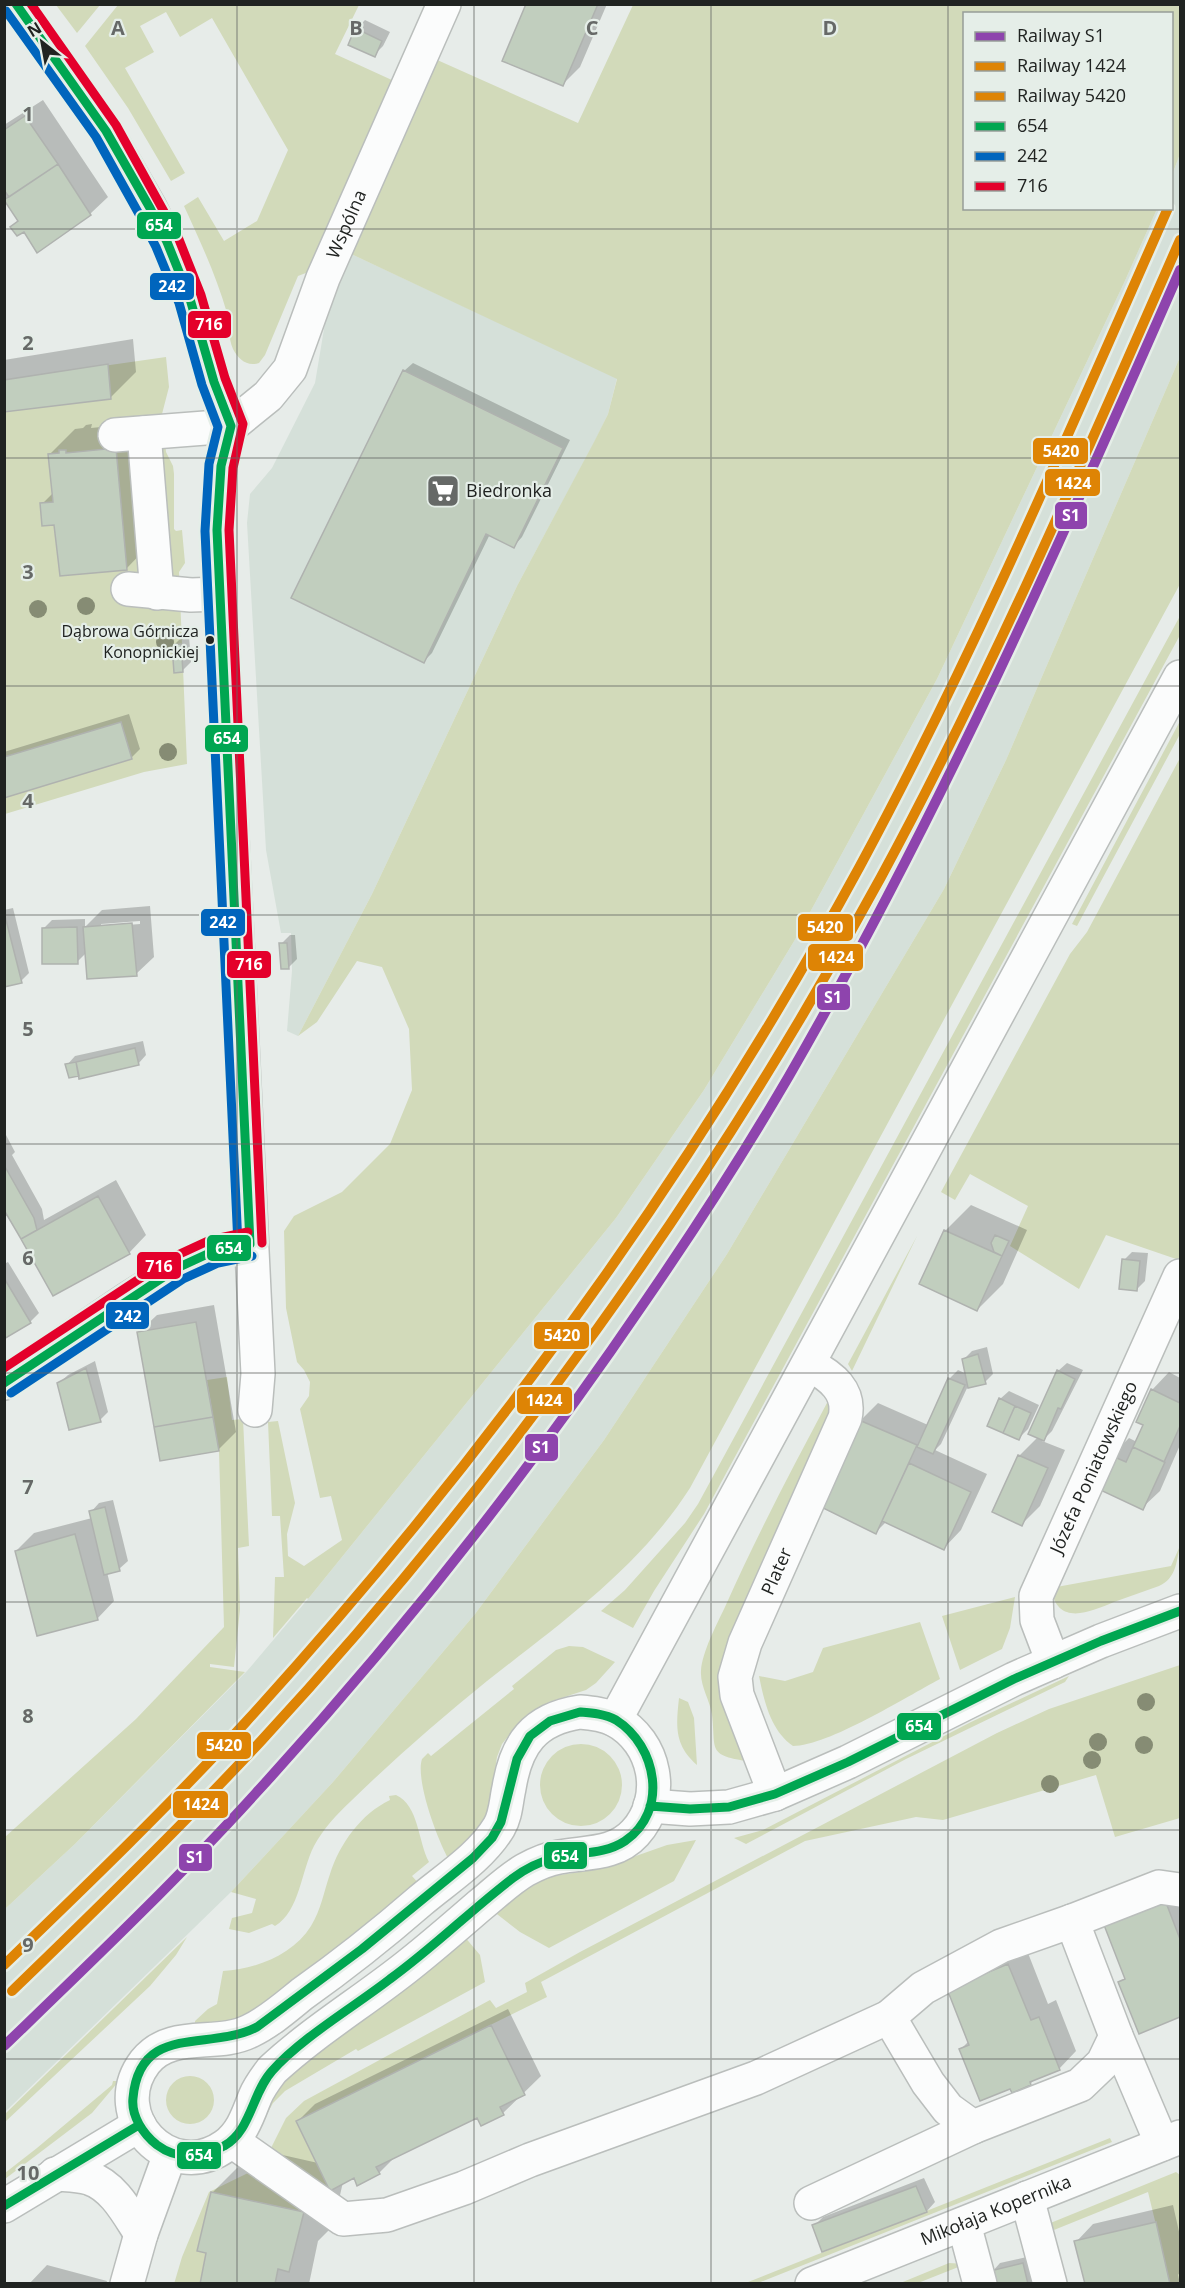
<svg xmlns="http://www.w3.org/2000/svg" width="1185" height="2288" font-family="'Open Sans',sans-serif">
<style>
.built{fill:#d5e0d9}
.green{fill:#d2daba}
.shadow{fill:#0003;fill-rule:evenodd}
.building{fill:#c1cebe;stroke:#afb2af;stroke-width:1.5}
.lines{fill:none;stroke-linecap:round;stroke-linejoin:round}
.minor-casing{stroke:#babebc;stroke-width:36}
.minor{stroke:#fbfcfc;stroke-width:33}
.bus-1-casing{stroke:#e5eee8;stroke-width:14}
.bus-2-casing{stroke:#e5eee8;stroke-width:14}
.bus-3-casing{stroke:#e5eee8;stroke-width:14}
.bus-1{stroke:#00a651;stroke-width:9}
.bus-2{stroke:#0065bd;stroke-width:9}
.bus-3{stroke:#e4002b;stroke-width:9}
.rail-1-casing{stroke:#e5eee8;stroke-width:15}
.rail-2-casing{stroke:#e5eee8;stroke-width:15}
.rail-3-casing{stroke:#e5eee8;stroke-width:15}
.rail-1{stroke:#8e44ad;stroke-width:10}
.rail-2{stroke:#de8405;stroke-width:10}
.rail-3{stroke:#de8405;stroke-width:10}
.tree{fill:#868c74}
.grid{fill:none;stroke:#666967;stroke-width:1.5;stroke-opacity:0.55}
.bus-dot{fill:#202321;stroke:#e5eee8;stroke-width:2}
.labels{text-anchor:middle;stroke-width:4.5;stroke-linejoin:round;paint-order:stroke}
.bus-label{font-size:16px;fill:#202321;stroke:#e5eee8;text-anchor:end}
.street-label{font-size:18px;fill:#202321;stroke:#e5eee8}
.poi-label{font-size:18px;fill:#202321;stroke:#e5eee8;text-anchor:start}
.grid-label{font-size:20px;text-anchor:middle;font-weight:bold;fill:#666967;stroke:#e5eee8;stroke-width:4.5;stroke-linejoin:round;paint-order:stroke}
.line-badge{stroke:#e5eee8;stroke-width:2}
.badge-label{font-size:16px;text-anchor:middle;font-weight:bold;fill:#fff}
</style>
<rect width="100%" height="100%" fill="#e7ece9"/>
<path class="built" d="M1180,154V357L1006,760L944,889L727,1254L604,1440L475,1614L333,1782L231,1892L5,2112V1909L76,1843L247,1671L308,1599L616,1218L704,1090L796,938L937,679L1124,283L1157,209L1172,208V175Z
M349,253L617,378L608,414L594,443L517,586L372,894L298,1036L287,1031L292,971L291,933H281L266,850L247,523L250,494L272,468L315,383L329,299Z"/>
<path class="green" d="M56,5H100L77,33Z
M118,5H359L335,54L394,81L311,271L298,276L265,355L259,363C247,367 238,359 233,349C228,338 230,325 227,313C216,275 200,241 184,206L198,197L224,241L257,221L288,150L212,18L180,37L166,12L140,26L154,52L125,68L185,173L171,181L128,108L85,46Z
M633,5H1180V154L1172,175V14H964V208L1157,209L1124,283L937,679L796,938L704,1090L616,1218L308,1599L307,1598L273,1638L275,1577H284L280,1516H272L268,1422L278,1421L295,1503L287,1534L288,1556L304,1566L342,1540L331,1496L320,1498L300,1409L309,1396L310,1382L304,1370L297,1362L286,1308L284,1231L294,1216L342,1192L390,1144L412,1090L409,1029L382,967L357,961L317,1022L298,1036L372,894L517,586L594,442L608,414L617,379L349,253L435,59L578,123Z
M166,357L169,387L162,414L166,452L173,466L174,474V529L176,531L182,530L185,563L179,572L187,764L144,772L5,814V380Z
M1180,357V584L690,1488C639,1568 561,1623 487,1681C440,1719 394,1759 351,1801C337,1814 323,1829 314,1846C301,1871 300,1911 275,1926L272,1924L249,1933L229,1929L232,1918L252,1913L256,1899L231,1892L333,1782L475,1614L604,1440L727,1254L944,889L1006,760Z
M1180,616V635L704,1514L654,1591L633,1628L601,1611L625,1590L685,1523L698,1504Z
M1180,721V734L1077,926L1072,924Z
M1180,758V1257L1179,1260L1106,1235L1079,1289L1010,1246L1028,1206L970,1174L955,1200L941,1192L1070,954L1087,932Z
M917,1236L852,1371L848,1364Z
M227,1377L232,1420L243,1419L249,1546L238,1548L240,1609L234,1667L210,1664V1667L245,1672L76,1843L5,1909V1837L136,1719L224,1627L219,1451L207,1380Z
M828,1401L833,1406L736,1638L746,1761C707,1755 716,1749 712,1715C710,1700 700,1686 701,1671C702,1652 717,1624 725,1607C756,1537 792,1469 828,1401Z
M1180,1546C1176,1564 1176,1578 1159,1586C1144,1591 1129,1597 1114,1602C1090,1612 1057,1627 1051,1588L1171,1566Z
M1015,1597L1010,1628L1002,1649L960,1670L942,1616Z
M920,1622L940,1679C906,1697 828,1746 793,1746C771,1731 764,1701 759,1676L785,1681L813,1672L823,1648Z
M569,1646L583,1647L615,1662L596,1683L586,1690L549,1702L518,1724L502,1744L497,1757L490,1804L485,1820L449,1860C438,1841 415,1780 422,1759L428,1753L431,1756L514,1689L512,1686L556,1650Z
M1180,1665V1818L1115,1837L1096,1775L943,1820L916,1817L805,1841L541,1982L547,1997L296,2121L330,2191L270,2150L286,2118L304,2101L490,2000L496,2008L527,1992L525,1983L580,1952L997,1733L1049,1709Z
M1069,1676L1065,1682L906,1759L746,1844L734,1838L763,1830L971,1722Z
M679,1698L688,1702L694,1718L697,1765C674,1745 676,1726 679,1698Z
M540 1785a41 41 0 1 1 82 0a41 41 0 1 1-82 0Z
M396,1795C419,1805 418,1842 429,1862L412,1876L420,1885L268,2004L233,2023H195V2021L208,2009L217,2004L223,1971C256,1969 293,1955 311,1926C321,1910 324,1891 330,1874C340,1843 361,1814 390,1800L389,1796Z
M696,1840L674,1881L549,1948L520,1932L493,1911L547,1877L599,1869L667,1845Z
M464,1936L480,1955L485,1982L358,2051L356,2049L285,2091L273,2103L259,2129L268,2103L279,2084Z
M187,1937L176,1955L150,1986L5,2122V2114Z
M166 2100a24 24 0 1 1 48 0a24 24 0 1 1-48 0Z
M113,2081H119L92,2113L5,2179V2173L37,2148L112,2085Z
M1110,2138L1112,2142L758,2283L743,2284Z
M1176,2172L1180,2175V2283H1170L1148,2192L1049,2232L1048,2224Z
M248,2173L304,2212L211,2192L197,2250L206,2253L200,2283L174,2284L182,2257L209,2192Z
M949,2263L966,2264L918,2283L898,2284Z"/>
<path class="shadow" d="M528,4H607L580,67L563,84Z
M365,20L390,32L383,46L374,55L356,29Z
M43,100L108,197L90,214L24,230L12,227L19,220L4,199V125Z
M133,339L136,372L111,397L4,412V360Z
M413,363L570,440L522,537L514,546L490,534L432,653L423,662L404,371Z
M142,423L152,542L127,568L56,523L42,504L53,493L49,455L75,429L83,428L86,425L92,424L91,428Z
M189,636L191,662L182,671L174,645L182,637Z
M129,714L140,749L131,758L4,797V752Z
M150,906L154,957L136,974L86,953L77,962L43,929L52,920L85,919V927L102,910ZM140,921V924L101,927V924Z
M13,908L29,973L21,981L6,986L4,991V910Z
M290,935H295L297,959L288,968L281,944Z
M143,1041L146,1055L138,1064L67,1065L75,1056Z
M6,1135L15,1152L12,1155L42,1209L44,1220L116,1180L146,1235L129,1253L53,1294L9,1214L4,1218Z
M971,1205L1027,1230L1003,1284L977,1310L921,1284L946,1230Z
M1132,1252L1148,1253L1145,1281L1136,1290L1124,1260Z
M8,1262L39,1313L30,1322L4,1337V1264Z
M214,1305L236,1432L218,1450L139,1332L157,1315Z
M987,1347L993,1374L985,1382L968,1386L941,1444L935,1450L987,1474L961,1530L944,1548L886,1522L876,1532L860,1421L878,1403L928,1425L949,1379L958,1370L967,1374L963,1360L972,1351Z
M95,1361L108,1412L100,1420L59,1383L68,1375Z
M1067,1363L1083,1370L1052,1431L1042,1441L1065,1450L1040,1506L1022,1524L1019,1456L1038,1437L1058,1371Z
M1169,1372L1180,1378V1445L1160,1491L1142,1508L1111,1456L1129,1438L1137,1442L1145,1424L1152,1390Z
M1009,1391L1039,1405L1028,1429L1019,1438L1000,1399Z
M113,1500L128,1561L119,1569L107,1572L114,1601L97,1619L16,1551L34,1533L92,1518L91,1512L99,1503Z
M1180,1885V2016L1140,2032L1120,1982L1126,1977L1105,1926Z
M1026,1948L1048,2004L1056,2000L1076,2051L1059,2069L1036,2078L1030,2084L961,2049L969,2041L948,1989Z
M508,2009L541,2076L503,2113L478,2116L396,2156L379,2173L354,2176L343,2182L333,2226L318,2241L309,2284H201L208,2252L212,2193L256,2149L318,2163L297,2122L315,2104Z
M924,2178L935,2202L927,2211L823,2250L814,2226L823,2217Z
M1173,2205L1180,2236V2272L1178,2275L1180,2284H1086L1076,2242L1093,2224Z
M1031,2256L1054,2284H994L992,2272L1000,2263Z
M47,2265L107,2281L106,2284H29Z"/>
<path class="building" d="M526,4H598L563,86L502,61Z
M355,28L382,41L375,57L348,45Z
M25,116L58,164L9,197L4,190V130Z
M58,164L91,215L37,253L24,232L17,236L10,227L18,221L4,200Z
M108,364L111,399L4,412V380Z
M403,370L563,448L514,548L486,534L424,663L291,598Z
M116,448L127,570L60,576L54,525L42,526L40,503L53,502L48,454L59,453V450H66V453Z
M181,644L183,672L174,673L172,645Z
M121,722L132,759L4,798V757Z
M5,916L22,983L4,987V916Z
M132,923L137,976L87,979L83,927Z
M77,927L78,964H42V928Z
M279,943H287L289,969H281Z
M135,1048L139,1065L79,1079L76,1062Z
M76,1062L79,1076L69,1078L65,1064Z
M4,1165L34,1218L37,1230L21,1239L4,1210Z
M98,1196L130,1254L53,1296L21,1239Z
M944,1230L1002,1256L977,1311L919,1284Z
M995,1235L1009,1241L1002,1256L994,1252L991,1243Z
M1122,1259L1140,1261L1137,1291L1119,1289Z
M4,1278L31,1323L4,1339Z
M196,1322L213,1417L154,1427L137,1332Z
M978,1354L986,1384L968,1388L962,1359Z
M86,1368L101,1422L69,1430L57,1383Z
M1057,1370L1075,1379L1061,1409L1058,1408L1044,1441L1028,1434Z
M948,1378L965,1385L933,1454L917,1447Z
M1151,1389L1180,1403V1426L1164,1462L1133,1447L1143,1425L1136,1422Z
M999,1398L1015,1406L1003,1433L987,1426Z
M1015,1406L1031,1413L1019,1440L1003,1433Z
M213,1417L219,1451L160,1461L154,1427Z
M859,1420L917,1445L876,1534L819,1506Z
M1133,1447L1165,1462L1143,1510L1096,1488L1110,1455L1126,1462Z
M1018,1455L1048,1468L1022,1526L992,1512Z
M909,1463L971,1492L944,1550L882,1521Z
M105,1507L120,1571L104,1575L89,1511Z
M75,1534L98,1620L37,1636L15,1551Z
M1165,1900L1180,1939V2017L1139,2034L1118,1982L1125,1979L1104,1925Z
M1008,1964L1031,2020L1039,2017L1060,2070L1030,2082L1031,2085L1012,2093L1010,2089L980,2101L959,2049L969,2045L947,1989Z
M491,2025L525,2095L500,2107L504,2115L481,2126L477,2118L376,2167L380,2174L357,2186L354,2178L330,2191L296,2121Z
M916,2186L927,2212L822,2252L812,2225Z
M211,2192L304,2212L289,2272L278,2269L275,2284H200L206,2253L197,2251Z
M1156,2222L1170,2284H1085L1074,2241Z
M1023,2263L1028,2284H993L990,2271Z"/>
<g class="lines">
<g class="minor-casing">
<g id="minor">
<path d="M16,4L106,131L150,208L167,242L190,299L214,382L231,426L221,466L217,530L258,1374L255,1410"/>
<path id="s1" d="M231,426L268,396L290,369L323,278L444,4"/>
<path d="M144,433L157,593"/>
<path d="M115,435L231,426"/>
<path d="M128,589L191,595L219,594"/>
<path d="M4,1383L128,1299L177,1268L214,1251L250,1244"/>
<path id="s2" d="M1053,1662L1037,1620L1036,1596L1180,1276"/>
<path d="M580,1712C592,1713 604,1714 615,1720C656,1742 667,1798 635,1833C615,1855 586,1852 559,1857C547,1859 536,1864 525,1870C508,1880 494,1894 479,1906C456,1926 433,1946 409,1965C364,2001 314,2031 272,2070C266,2078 259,2087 255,2097C248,2115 242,2134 225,2146C170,2185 104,2116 145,2062C171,2029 217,2048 250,2031C269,2022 286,2007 302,1994C343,1965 382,1934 420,1901C446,1879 481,1857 499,1827C506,1815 506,1801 509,1788C516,1744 534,1719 580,1712Z"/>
<path d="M615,1720L1180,677"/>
<path id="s3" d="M775,1794L737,1695L735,1677L745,1643L845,1418C851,1391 831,1376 810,1365"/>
<path d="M650,1806L690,1809L729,1807L775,1794L848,1762L1014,1679L1101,1641L1180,1611"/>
<path d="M889,2017L928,2083L948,2109L973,2127L1080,2085L1103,2063L1116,2036L1072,1921"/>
<path d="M1116,2036L1162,2144"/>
<path d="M232,2141L343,2219L387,2215L464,2188L530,2160L756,2078L889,2017L923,1988L1001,1946L1072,1921L1159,1887L1180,1890"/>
<path d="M55,2174C66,2175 78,2175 89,2178C114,2186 128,2214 141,2234"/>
<path d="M1027,2198L1050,2284"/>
<path d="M811,2203L973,2127"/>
<path d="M4,2206L139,2125"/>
<path d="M964,2224L980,2284"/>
<path d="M127,2284L141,2234L170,2154"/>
<path id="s4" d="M812,2284L1180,2137"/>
</g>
</g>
<use href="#minor" class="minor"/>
<g class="bus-1-casing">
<path id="bus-1" d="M4,1383L177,1268L214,1251L250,1244L217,530L221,466L231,426L214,382L190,299L167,242L150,208L106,131L16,4
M580,1712C592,1713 605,1714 616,1720C657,1746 669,1811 625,1841C604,1855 578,1852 554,1858C539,1862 525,1869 513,1878C471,1910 433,1948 390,1979C354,2007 301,2038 272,2071C252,2093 251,2131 224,2146C202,2159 177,2160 157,2145C143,2134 131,2116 133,2098C140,2022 209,2052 257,2027L362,1949L473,1858L492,1838L501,1822L517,1759L530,1736L550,1721Z
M650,1806L690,1809L729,1807L775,1794L848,1762L1014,1679L1101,1641L1180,1611
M4,2206L139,2125"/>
</g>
<g class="bus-2-casing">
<path id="bus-2" d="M6,11L96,137L139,214L156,247L179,303L202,385L218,427L209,464L205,531L238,1245
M11,1393L183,1279L218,1263L252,1256"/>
</g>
<g class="bus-3-casing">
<path id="bus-3" d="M31,4L116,125L178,237L201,295L225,378L243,424L233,468L229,530L262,1243
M4,1368L171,1258L210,1240L248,1232"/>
</g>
<use href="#bus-1" class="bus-1"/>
<use href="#bus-2" class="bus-2"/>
<use href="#bus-3" class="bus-3"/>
<g class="rail-1-casing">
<path id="rail-1" d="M4,2046C90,1963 176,1881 256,1793C397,1639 527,1475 644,1303C695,1229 744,1153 789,1076C939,816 1060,544 1180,270"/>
</g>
<g class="rail-2-casing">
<path id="rail-2" d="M12,1991C97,1909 181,1827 261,1741C501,1481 712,1188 881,877C993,670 1086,454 1180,240"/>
</g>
<g class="rail-3-casing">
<path id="rail-3" d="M4,1965C86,1886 168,1807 245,1723C482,1463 692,1175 860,866C975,653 1070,430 1168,208"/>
</g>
<use href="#rail-1" class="rail-1"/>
<use href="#rail-2" class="rail-2"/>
<use href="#rail-3" class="rail-3"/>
</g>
<g class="tree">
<circle cx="86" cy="606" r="9"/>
<circle cx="38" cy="609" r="9"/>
<circle cx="165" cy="642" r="9"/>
<circle cx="168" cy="752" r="9"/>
<circle cx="1146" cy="1702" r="9"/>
<circle cx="1098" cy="1742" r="9"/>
<circle cx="1144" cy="1745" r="9"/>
<circle cx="1092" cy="1760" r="9"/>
<circle cx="1050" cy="1784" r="9"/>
</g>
<path class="grid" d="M237,4V2284M474,4V2284M711,4V2284M948,4V2284M4,229H1180M4,458H1180M4,686H1180M4,915H1180M4,1144H1180M4,1373H1180M4,1602H1180M4,1830H1180M4,2059H1180"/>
<defs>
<g id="supermarket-square" transform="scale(1.725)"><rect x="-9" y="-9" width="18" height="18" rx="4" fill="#666967" stroke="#e5eee8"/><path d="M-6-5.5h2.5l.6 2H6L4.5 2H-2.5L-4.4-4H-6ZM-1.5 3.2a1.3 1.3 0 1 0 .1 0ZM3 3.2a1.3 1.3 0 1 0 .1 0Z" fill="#fff"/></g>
</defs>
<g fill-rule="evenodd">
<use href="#supermarket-square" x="443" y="491"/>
</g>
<circle class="bus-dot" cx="210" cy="640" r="5"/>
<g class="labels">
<g class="bus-label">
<text x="199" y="637">Dąbrowa Górnicza<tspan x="199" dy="21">Konopnickiej</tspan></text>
</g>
<g class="street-label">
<text dy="6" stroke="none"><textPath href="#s1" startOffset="238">Wspólna</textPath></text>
<text dy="6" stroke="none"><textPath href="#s2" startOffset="210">Józefa Poniatowskiego</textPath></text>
<text dy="6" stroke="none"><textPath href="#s3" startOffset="238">Plater</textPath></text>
<text dy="6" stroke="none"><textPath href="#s4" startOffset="198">Mikołaja Kopernika</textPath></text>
</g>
<g class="poi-label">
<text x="466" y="497">Biedronka</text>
</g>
</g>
<g class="grid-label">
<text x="118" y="35">A</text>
<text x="356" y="35">B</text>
<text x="592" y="35">C</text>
<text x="830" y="35">D</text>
<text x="28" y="121">1</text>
<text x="28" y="350">2</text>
<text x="28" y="579">3</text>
<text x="28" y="808">4</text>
<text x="28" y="1036">5</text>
<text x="28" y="1265">6</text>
<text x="28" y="1494">7</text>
<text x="28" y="1723">8</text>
<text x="28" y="1952">9</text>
<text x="28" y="2180">10</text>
</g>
<g class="line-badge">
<rect x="136" y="211" width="46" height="29" rx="6" fill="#00a651"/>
<rect x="149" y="272" width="46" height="29" rx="6" fill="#0065bd"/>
<rect x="187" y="310" width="45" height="29" rx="6" fill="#e4002b"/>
<rect x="1032" y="437" width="57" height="28" rx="6" fill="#de8405"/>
<rect x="1044" y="468" width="57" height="29" rx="6" fill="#de8405"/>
<rect x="1054" y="501" width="34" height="29" rx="6" fill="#8e44ad"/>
<rect x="204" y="724" width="45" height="29" rx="6" fill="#00a651"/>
<rect x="200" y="908" width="46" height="29" rx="6" fill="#0065bd"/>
<rect x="797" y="913" width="57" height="29" rx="6" fill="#de8405"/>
<rect x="807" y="943" width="57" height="29" rx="6" fill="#de8405"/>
<rect x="226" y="950" width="46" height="29" rx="6" fill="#e4002b"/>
<rect x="816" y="983" width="35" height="28" rx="6" fill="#8e44ad"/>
<rect x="206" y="1234" width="46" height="28" rx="6" fill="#00a651"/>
<rect x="136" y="1251" width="46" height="29" rx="6" fill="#e4002b"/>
<rect x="105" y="1301" width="45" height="29" rx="6" fill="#0065bd"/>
<rect x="533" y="1321" width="57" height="29" rx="6" fill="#de8405"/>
<rect x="516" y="1386" width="57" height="29" rx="6" fill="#de8405"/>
<rect x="524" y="1433" width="35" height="29" rx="6" fill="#8e44ad"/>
<rect x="896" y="1712" width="46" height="29" rx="6" fill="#00a651"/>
<rect x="196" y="1731" width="56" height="29" rx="6" fill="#de8405"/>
<rect x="172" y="1790" width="57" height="29" rx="6" fill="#de8405"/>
<rect x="543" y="1841" width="45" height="29" rx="6" fill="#00a651"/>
<rect x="178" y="1843" width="35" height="29" rx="6" fill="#8e44ad"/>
<rect x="176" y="2141" width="46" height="29" rx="6" fill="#00a651"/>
</g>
<g class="badge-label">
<text x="159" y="231">654</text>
<text x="172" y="292">242</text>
<text x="209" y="330">716</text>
<text x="1061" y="457">5420</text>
<text x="1073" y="489">1424</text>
<text x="1071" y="521">S1</text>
<text x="227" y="744">654</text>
<text x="223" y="928">242</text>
<text x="825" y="933">5420</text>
<text x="836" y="963">1424</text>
<text x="249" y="970">716</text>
<text x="833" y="1003">S1</text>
<text x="229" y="1254">654</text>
<text x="159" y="1272">716</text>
<text x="128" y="1322">242</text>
<text x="562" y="1341">5420</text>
<text x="544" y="1406">1424</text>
<text x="541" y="1453">S1</text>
<text x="919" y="1732">654</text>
<text x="224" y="1751">5420</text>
<text x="201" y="1810">1424</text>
<text x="565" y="1862">654</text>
<text x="195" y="1863">S1</text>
<text x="199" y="2161">654</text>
</g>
<rect width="1185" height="2288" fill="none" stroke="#202321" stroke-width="12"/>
<rect x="963" y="12" width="210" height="198" fill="#e5eee8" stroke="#969d98" stroke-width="1.5"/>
<rect x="975" y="32" width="30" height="9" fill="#8e44ad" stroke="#969d98" stroke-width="1.5"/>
<text x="1017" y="42" font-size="18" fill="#202321">Railway S1</text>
<rect x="975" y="62" width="30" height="9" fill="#de8405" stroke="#969d98" stroke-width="1.5"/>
<text x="1017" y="72" font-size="18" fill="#202321">Railway 1424</text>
<rect x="975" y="92" width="30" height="9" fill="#de8405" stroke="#969d98" stroke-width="1.5"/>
<text x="1017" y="102" font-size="18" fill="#202321">Railway 5420</text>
<rect x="975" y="122" width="30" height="9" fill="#00a651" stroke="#969d98" stroke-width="1.5"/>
<text x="1017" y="132" font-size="18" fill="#202321">654</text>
<rect x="975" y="152" width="30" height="9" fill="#0065bd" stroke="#969d98" stroke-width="1.5"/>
<text x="1017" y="162" font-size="18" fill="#202321">242</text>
<rect x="975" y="182" width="30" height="9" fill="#e4002b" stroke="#969d98" stroke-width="1.5"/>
<text x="1017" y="192" font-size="18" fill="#202321">716</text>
<g transform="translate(42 42) rotate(329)" stroke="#e5eee8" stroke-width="4.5" paint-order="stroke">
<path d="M0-4.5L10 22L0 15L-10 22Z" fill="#202321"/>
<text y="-9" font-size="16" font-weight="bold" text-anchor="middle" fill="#202321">N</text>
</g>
</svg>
